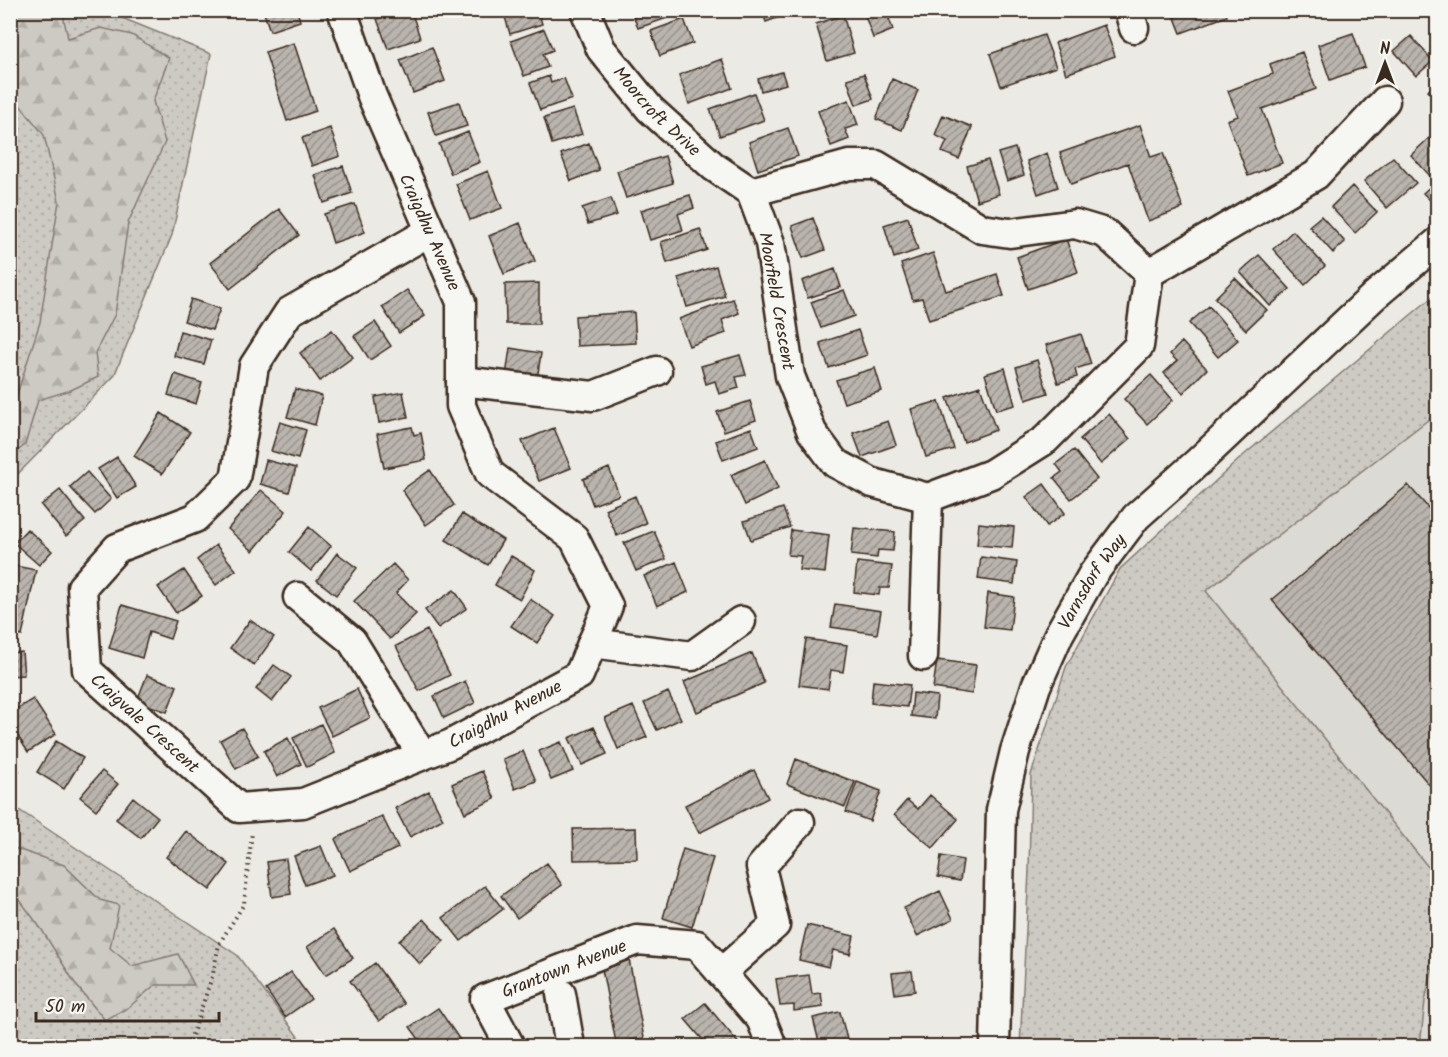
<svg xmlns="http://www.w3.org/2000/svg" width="1448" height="1057" font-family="Kalam,sans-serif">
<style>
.built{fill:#dcdad4}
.grass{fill:url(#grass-dots);stroke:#847a71;stroke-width:1.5}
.forest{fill:url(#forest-firs);stroke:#847a71;stroke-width:1.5}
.building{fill:url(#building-hatch);stroke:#3b2a1e;stroke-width:1.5}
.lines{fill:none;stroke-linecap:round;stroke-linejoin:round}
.minor-casing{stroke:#3b2a1e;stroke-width:33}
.path{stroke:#3b2a1e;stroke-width:4;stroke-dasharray:1.5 4.5;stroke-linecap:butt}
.minor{stroke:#f6f6f2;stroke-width:28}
.labels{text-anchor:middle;stroke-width:4.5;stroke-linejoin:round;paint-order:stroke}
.street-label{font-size:18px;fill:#3b2a1e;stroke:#f6f6f2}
</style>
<defs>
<pattern id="grass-dots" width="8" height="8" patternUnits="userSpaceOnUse" patternTransform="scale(1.5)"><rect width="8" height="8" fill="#cdcac4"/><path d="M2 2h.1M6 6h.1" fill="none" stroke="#b1aea8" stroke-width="1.8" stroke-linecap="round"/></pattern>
<pattern id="forest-firs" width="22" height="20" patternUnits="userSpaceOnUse" patternTransform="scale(1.5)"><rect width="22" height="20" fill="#cdcac4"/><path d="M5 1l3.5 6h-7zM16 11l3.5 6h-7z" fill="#b1aea8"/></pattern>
<pattern id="building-hatch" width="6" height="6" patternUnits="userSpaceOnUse" patternTransform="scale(1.5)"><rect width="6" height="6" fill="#bab4ae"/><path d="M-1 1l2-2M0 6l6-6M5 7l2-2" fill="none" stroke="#98938d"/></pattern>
</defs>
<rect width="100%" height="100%" fill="#ebeae5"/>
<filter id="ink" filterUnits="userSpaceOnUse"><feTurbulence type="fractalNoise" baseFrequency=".0167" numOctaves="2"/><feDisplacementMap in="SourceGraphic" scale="12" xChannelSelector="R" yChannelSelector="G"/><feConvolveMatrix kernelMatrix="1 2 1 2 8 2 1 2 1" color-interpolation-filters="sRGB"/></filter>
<g filter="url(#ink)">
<path class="built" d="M1437,413V878L1206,591Z
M1437,950V1046H1420L1425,1001Z"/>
<path class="grass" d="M11,11H105L211,54L172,235L114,376L11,481Z
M1437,293V413L1206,591L1437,878V950L1425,1001L1420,1046H1020L1029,871L1031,775L1066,667L1120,569L1245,454Z
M10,804L237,955L305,1046H11Z"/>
<path class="forest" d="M11,10L66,11L64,20L68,38L101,28L132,35L169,58L153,101L165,142L128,223L115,314L95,353L98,377L71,390L38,400L25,445L11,456V413L40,322L59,201L44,135L11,94Z
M11,847L64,865L100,900L119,905L110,948L132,966L178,954L194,985H155L129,1007L105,1020L76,985L42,930L11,888Z"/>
<path class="building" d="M263,10H297L300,21L270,31Z
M400,10H411L420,38L388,49L377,19Z
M503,10H538L542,24L510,34Z
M631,10H668L670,17L638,28Z
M762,10H796V11L766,22Z
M863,10H886L893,30L873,38Z
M1172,10H1225L1227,16L1181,33Z
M1237,10H1251L1239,15Z
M843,15L854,53L827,61L816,24Z
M684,19L693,43L660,56L651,31Z
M1104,25L1115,56L1066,74L1055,43Z
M544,29L553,50L543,54L548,67L524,76L511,41Z
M1353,33L1365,67L1330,80L1318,45Z
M1044,35L1056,67L1001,86L990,54Z
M1411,36L1433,61L1416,76L1394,51Z
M294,43L316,111L287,121L265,52Z
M432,47L445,81L413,93L400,60Z
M1302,52L1316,89L1262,109L1282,163L1248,176L1227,120L1238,116L1228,91L1273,74L1270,64Z
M722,59L732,88L689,104L679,75Z
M782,72L786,84L761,91L758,79Z
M864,74L873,99L856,105L847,79Z
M549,76L551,83L564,78L572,99L540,110L530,83Z
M892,79L918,90L902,130L876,119Z
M1438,81V101L1428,91Z
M754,93L764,120L720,136L710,109Z
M849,100L858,125L845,129L849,139L831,146L818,111Z
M459,102L467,126L436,136L428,112Z
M573,109L582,134L552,144L544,118Z
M943,115L972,127L959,159L942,152L947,141L935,135Z
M1140,125L1151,157L1163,153L1183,208L1148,221L1128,163L1071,184L1060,153Z
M330,128L340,156L312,166L302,138Z
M788,128L798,156L758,170L749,142Z
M468,132L480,162L451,174L439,144Z
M1429,138L1438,147V171L1431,177L1411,155Z
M589,143L599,170L571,181L561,154Z
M1015,148L1024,175L1007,181L998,153Z
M1047,153L1058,187L1038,194L1027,161Z
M665,156L673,183L626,198L617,171Z
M1393,157L1416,183L1387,208L1364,181Z
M988,160L999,194L977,201L967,166Z
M343,166L352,193L324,203L315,175Z
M488,171L502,208L470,220L456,184Z
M1432,185L1438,190V208L1423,193Z
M1352,186L1377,212L1355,233L1331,207Z
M690,195L694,208L678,214L683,230L650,240L641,210Z
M611,198L617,215L588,224L582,208Z
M355,204L365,232L333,243L324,214Z
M279,209L299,235L230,289L210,263Z
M1321,216L1345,242L1333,253L1309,226Z
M908,217L918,250L894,258L884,225Z
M813,218L825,250L803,258L792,226Z
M520,223L535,261L504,274L489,236Z
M700,229L707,250L667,263L661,242Z
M1293,231L1325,266L1305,285L1273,249Z
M1066,239L1078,272L1028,289L1017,257Z
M933,253L946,291L997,274L1004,296L929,320L922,298L913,300L901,264Z
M1259,255L1290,289L1270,306L1240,272Z
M716,266L725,296L687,307L678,278Z
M835,269L841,287L808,298L802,281Z
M1235,278L1267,310L1246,330L1215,298Z
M539,283V324H506L505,284Z
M407,290L425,316L399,333L382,307Z
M844,290L854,316L821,328L811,302Z
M191,299L220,309L212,330L184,321Z
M733,299L739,313L722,320L726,333L689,346L679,319Z
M1209,306L1238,340L1218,357L1189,323Z
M634,312L636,343L577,346L575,316Z
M375,322L391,346L370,360L354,336Z
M332,330L353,357L320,381L300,353Z
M858,330L867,355L829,368L820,343Z
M180,331L211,340L204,364L174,356Z
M1081,334L1091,364L1075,369L1077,377L1058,383L1046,345Z
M1182,342L1207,369L1183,393L1164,373L1177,361L1170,354Z
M510,348L541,353L537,380L506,376Z
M740,355L746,375L736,377L739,388L719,394L715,381L706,384L701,366Z
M1037,360L1048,393L1026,400L1016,367Z
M875,368L882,391L844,403L836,380Z
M1005,368L1015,405L996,410L985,374Z
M175,374L202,383L196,404L168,395Z
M1151,375L1173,400L1147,424L1124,399Z
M980,386L996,430L964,442L947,398Z
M295,389L322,396L315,425L287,417Z
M403,392L408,417L379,423L375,397Z
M750,401L756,420L724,431L717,412Z
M939,401L954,449L926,457L911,409Z
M161,413L190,432L162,474L134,456Z
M1109,414L1130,439L1101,464L1080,439Z
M888,421L896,445L862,457L853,433Z
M280,422L306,430L298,459L271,451Z
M412,427L414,435L421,433L426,460L384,468L377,434Z
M554,428L571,468L539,481L522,441Z
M751,428L758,447L723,460L716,441Z
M1074,450L1097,479L1071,499L1054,478L1062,472L1056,464Z
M117,457L136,487L117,498L98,469Z
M266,460L296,468L289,492L260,484Z
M765,460L778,489L745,505L731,475Z
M609,468L619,495L593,505L583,479Z
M430,470L454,505L426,525L402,490Z
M87,472L111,499L95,514L70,487Z
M1044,484L1065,513L1047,526L1026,497Z
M1408,485L1438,519V795L1272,600Z
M60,490L85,521L66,536L41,505Z
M261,490L286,511L253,551L228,529Z
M635,496L646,523L617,536L605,509Z
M783,508L790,527L751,540L744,521Z
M462,514L503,540L488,565L446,540Z
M979,523L1014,527L1012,548L977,545Z
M309,527L331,546L311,571L289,552Z
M854,528L895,532L893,551L878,550L877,558L851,555Z
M27,529L52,551L39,565L14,543Z
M791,530L829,535L825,573L799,570L801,556L788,555Z
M654,531L666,559L636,571L624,543Z
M216,545L236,570L216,585L197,560Z
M337,553L357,568L336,595L317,580Z
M511,556L535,570L520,599L495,585Z
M981,557L1017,562L1014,584L978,579Z
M676,562L688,592L657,606L644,576Z
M857,562L892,566L889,588H880L879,595L854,592Z
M393,564L408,580L396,593L416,614L390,639L354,601Z
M10,565L36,570L22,636L10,633Z
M184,570L202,596L176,613L158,587Z
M454,590L467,608L438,628L425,610Z
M988,593L1014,597L1010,630L984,627Z
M530,599L555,616L537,643L511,626Z
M835,604L881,611L877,634L831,627Z
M122,605L176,621L170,639L149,632L142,658L109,648Z
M250,620L274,637L254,665L230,648Z
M427,630L450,675L419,691L396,646Z
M806,639L847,645L843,672L831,670L828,689L799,685Z
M22,652L24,675L10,676V653Z
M752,653L764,683L697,712L684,682Z
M937,660L976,665L972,694L933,688Z
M274,665L291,677L272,702L256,689Z
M147,675L177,686L167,712L137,701Z
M465,681L475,703L444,718L434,696Z
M873,681L910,685L907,707L871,703Z
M357,689L370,718L332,736L318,708Z
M668,692L681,719L657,730L644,703Z
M913,693L937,696L935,719L911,716Z
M33,699L56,734L28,752L10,724V713Z
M633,706L647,737L618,749L605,718Z
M321,724L335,753L307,767L293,738Z
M594,727L607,754L582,765L569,738Z
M242,728L258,756L236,769L220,740Z
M288,738L301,764L277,777L264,751Z
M56,741L83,758L64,789L37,772Z
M561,742L573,771L551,780L539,751Z
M523,751L536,781L515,789L503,759Z
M10,759L19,771L10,777Z
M796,759L855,782L845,807L787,784Z
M754,770L768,798L699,833L685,805Z
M102,771L118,784L96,810L80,797Z
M482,771L495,799L465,813L452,784Z
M857,782L881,791L870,821L846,812Z
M429,791L443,819L410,837L395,808Z
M930,795L958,819L933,848L894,815L907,800L918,809Z
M133,797L158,817L141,838L116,819Z
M382,816L398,848L350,871L335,839Z
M636,828L637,859L574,860L573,829Z
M186,831L229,864L210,890L166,857Z
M321,846L333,875L305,885L294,856Z
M683,849L713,858L692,927L663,918Z
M941,856L963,860L960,881L938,877Z
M286,859L291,894L272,897L267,862Z
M547,863L562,885L517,918L501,896Z
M485,886L503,909L461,941L443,918Z
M940,891L953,919L917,936L904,908Z
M424,919L444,941L420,964L399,941Z
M807,925L854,936L850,954L833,950L829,967L799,960Z
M334,929L353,958L326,975L307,947Z
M629,959L644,1038L616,1043L601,964Z
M375,963L404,1004L379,1021L350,981Z
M912,971L915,991L895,994L892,973Z
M291,972L311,999L285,1017L266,990Z
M809,975L812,994L821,993L823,1007L794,1011V1005L780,1006L776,979Z
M705,1003L741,1046H708L685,1019Z
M438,1008L464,1046H424L410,1027Z
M840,1012L848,1043L836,1046H820L813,1018Z"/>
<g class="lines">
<g class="minor-casing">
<g id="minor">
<path d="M342,10L372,96L461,302V406L490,474L574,538L608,606L579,675L451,744L303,803L239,808L87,670L82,587L117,548L195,518L235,479L254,366L289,312L429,232"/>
<path id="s1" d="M585,10L601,49L650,109L714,167L751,192"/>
<path d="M1129,10L1134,28"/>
<path d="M849,165H876L982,229L1010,233L1075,224L1105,233L1149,273L1139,346L1045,440L991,474L928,498L873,483L835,463L812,432L790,376L770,243L751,192Z"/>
<path d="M1149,273L1316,175L1385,101"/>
<path d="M461,381L593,396L657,371"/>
<path d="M298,597L352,641L422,755"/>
<path d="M592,643L692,656L741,621"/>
<path d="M923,656L928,498"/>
<path d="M721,973L775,925L761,867L800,822"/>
<path d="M561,994L570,1046"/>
<path id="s2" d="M510,1046L485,999L637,940L697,945L761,1019L772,1046"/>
<path id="s3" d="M995,1046L1001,810L1015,751L1036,686L1059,634L1093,574L1136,517L1199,461L1373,297L1438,242"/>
</g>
</g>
<path class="path" d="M999,14L1008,10
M187,1046L194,1030L213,974L219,944L244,904L252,832"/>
<use href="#minor" class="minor"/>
</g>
</g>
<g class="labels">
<g class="street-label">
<text dy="6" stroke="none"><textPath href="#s1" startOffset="126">Moorcroft Drive</textPath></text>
<text transform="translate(430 232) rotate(66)" y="6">Craigdhu Avenue</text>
<text transform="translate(777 301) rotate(80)" y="6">Moorfield Crescent</text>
<text dy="6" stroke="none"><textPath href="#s3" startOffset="484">Varnsdorf Way</textPath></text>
<text transform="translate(505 714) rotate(-28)" y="6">Craigdhu Avenue</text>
<text transform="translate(145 723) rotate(42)" y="6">Craigvale Crescent</text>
<text dy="6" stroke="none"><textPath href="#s2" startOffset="138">Grantown Avenue</textPath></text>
</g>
</g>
<rect width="1448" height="1057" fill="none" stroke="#f6f6f2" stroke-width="36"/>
<rect x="18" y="18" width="1412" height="1021" fill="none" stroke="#3b2a1e" stroke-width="2" filter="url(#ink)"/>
<g transform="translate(1385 63)" stroke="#f6f6f2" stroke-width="4.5" paint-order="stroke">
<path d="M0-4.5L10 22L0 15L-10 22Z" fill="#3b2a1e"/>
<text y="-9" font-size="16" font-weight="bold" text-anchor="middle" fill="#3b2a1e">N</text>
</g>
<path d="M36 1012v9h183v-9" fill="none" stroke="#3b2a1e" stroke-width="3"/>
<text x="45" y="1012" font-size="18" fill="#3b2a1e" stroke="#f6f6f2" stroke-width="4.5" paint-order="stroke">50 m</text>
</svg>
